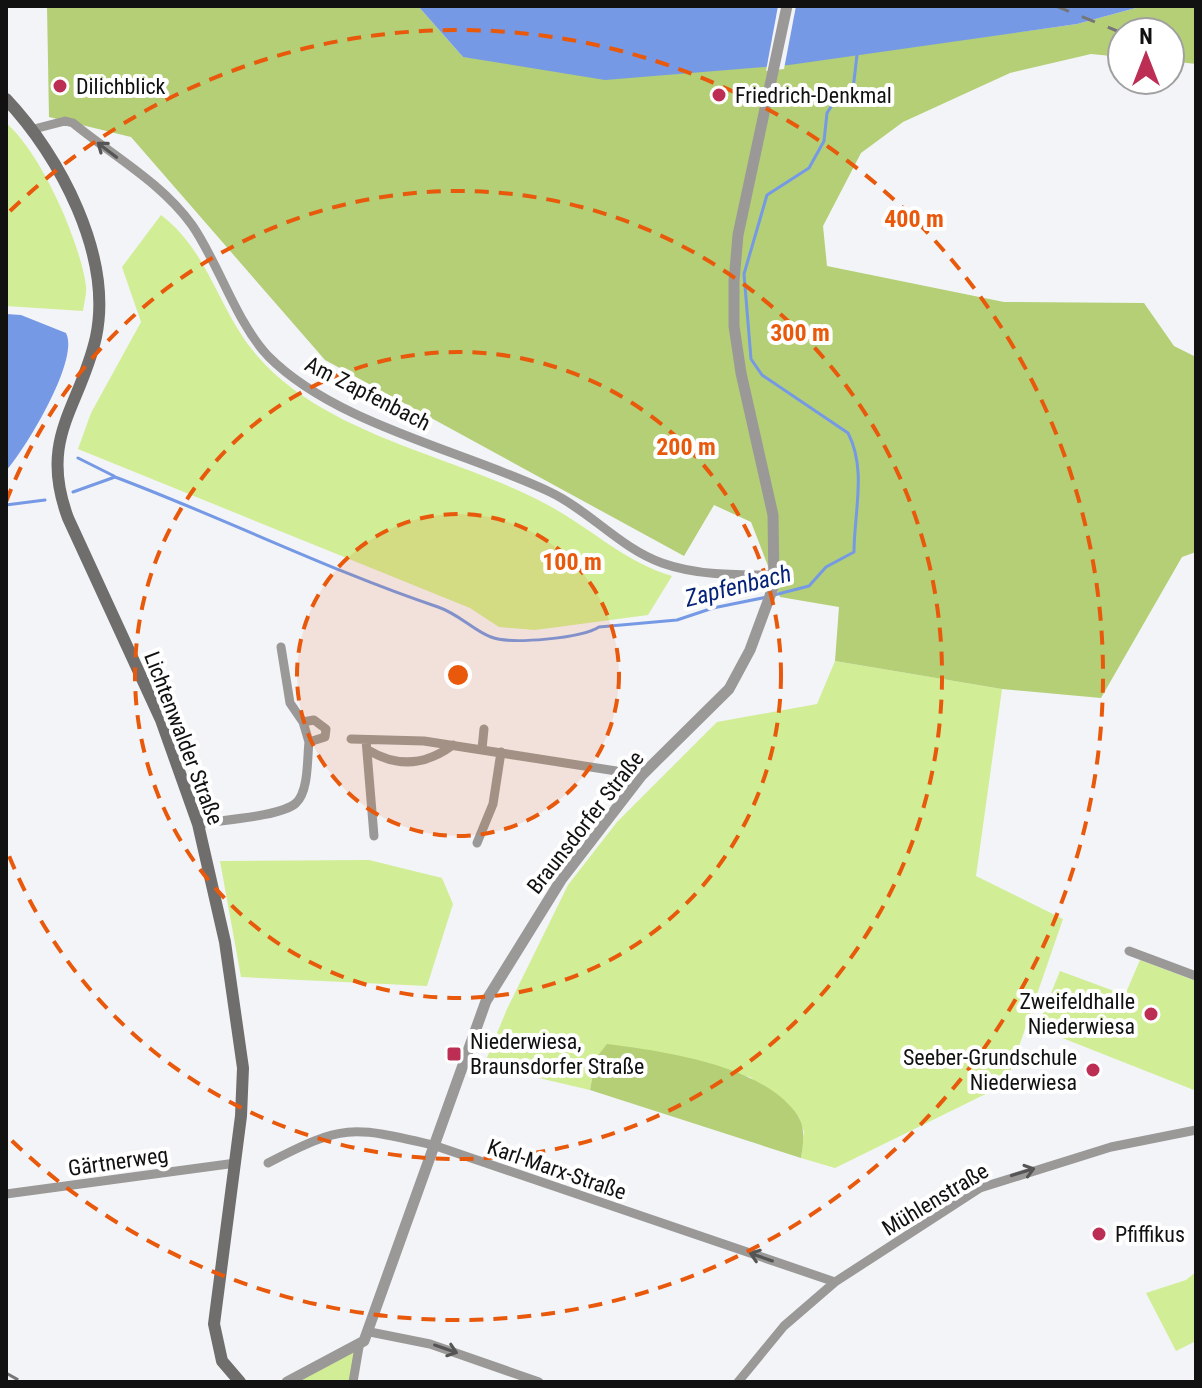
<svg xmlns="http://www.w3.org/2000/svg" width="1202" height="1388" font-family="'Roboto Condensed',sans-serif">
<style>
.green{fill:#d1ed95}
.forest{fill:#b4cf76}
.water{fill:#7699e5}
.pier{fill:#f3f4f7}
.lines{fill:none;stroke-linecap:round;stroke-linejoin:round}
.stream{stroke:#7699e5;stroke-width:3}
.minor{stroke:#9a9998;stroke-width:9}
.tertiary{stroke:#9a9998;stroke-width:11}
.secondary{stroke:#6f6e6c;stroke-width:12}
.rail{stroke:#767678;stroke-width:3;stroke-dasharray:14 14;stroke-linecap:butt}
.oneway{stroke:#565555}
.ring{fill:none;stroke:#e8590c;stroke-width:4;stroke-dasharray:14 10}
.poi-dot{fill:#bd2e55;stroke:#fff;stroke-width:3}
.labels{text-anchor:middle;stroke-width:8;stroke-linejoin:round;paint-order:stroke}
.poi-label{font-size:22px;fill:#111112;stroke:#fff;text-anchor:start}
.street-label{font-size:22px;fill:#111112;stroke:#fff}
.water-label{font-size:24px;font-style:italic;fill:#062378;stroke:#fff}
.centre{fill:#e8590c;stroke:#fff;stroke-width:4}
.ring-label{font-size:24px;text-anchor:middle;font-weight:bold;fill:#e8590c;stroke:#fff;stroke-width:8;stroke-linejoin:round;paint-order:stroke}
</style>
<rect width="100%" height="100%" fill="#f3f4f7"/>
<path class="green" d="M6,123C40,151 80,241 86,286C87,293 84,303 83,311L6,306Z
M161,215C210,252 219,314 260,359C330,437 457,456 546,504C590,527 624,562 672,576L648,615L535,630L499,627L470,608L78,449L91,413L141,322L122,267Z
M835,661L1002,689L976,876L1063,919L1006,1084L835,1168L801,1158L804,1132L799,1117L750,1077L596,1058L590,1090L484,1065L507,1009L568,885L617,822L717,722L817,704Z
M369,860L442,878L453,904L427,986L241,977L220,861Z
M1140,960L1196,981L1194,1090L1037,1028L1060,971L1125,995Z
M1196,1272V1341L1176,1351L1146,1293L1186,1280Z
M359,1347L353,1382H287Z"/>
<path class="forest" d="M47,6H418L463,57L764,67L1077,24L1143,6H1196V64L1170,61V32H1122V57L1091,54L1010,73L903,122L861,153L823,226L827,266L1004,302L1144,303L1174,346L1196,357V552L1182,557L1101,698L1002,689L835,661L839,607L780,597L751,522L714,505L684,556L325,360L131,137L49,117Z
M607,1044C662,1051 765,1065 798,1116C806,1129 803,1144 801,1158L590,1090L596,1058Z"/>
<path class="water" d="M418,6H1143L1077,24L789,65L605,80L463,57Z
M6,314L21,315L66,333C80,360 25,450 6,471Z"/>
<path class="pier" d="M778,6H796L784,69L766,71Z"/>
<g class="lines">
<path class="stream" d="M78,458L114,476
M73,492L115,477C224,518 328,570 438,607C459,614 474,631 491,637C511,645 582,638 599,627L677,620L713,608L767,597
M6,505L45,500
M774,595L809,586L826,567L854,552C854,513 867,469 848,433L762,375L751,359L744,274L767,195L809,168L824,141L827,113L842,90L853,89L857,55"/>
<path class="minor" d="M34,129L65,121L73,123C113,156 161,182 192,225C219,264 236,322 268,356C335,424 464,451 550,492C590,511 620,548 662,563C698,576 739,575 776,575
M281,647L290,703L303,722L309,742
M351,739L424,741L642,775
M366,740L374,836
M482,749L484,729
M368,750C398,768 426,765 453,745
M198,824C220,820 280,817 296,803C309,791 307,758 309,742L325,737L326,729L314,720L303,722
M477,843L493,804L501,752
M1129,951L1196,976
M268,1163C343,1124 351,1126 433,1145L835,1282
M6,1194L236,1163
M370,1332L430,1344L539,1382
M353,1382L359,1347
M738,1382L784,1326L835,1282L980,1188L1111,1147L1196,1130"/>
<path class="tertiary" d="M287,1382L364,1341L486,1001L561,880L642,775L729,689L750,650L774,585L773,515L741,373L734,326V281L738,235L787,6"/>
<path class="secondary" d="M6,99C60,156 113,256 96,337C80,408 38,437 68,518L161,720L198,824L225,942L243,1068L241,1116L214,1324L222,1361L240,1382"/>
<path class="rail" d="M1056,6L1122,33
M1170,46L1196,51
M6,1373L22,1382"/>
</g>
<defs><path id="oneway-shaft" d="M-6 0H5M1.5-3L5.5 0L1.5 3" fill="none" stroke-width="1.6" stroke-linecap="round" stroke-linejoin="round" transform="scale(2)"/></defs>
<g class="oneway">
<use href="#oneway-shaft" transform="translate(107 150) rotate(-143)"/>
<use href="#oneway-shaft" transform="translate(1023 1172) rotate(-17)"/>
<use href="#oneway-shaft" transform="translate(761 1257) rotate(-161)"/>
<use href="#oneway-shaft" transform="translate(446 1349) rotate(19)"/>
</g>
<circle cx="458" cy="675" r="161" fill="#e8590c" fill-opacity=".12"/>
<g class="ring">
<circle cx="458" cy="675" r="161"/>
<circle cx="458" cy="675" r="323"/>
<path d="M6 502A484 484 0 1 1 6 848"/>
<path d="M10 211A645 645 0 1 1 10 1139"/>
</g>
<g class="poi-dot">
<circle cx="60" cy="86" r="8"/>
<circle cx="719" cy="95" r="8"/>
<circle cx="1151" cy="1014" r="8"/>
<rect x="446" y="1046" width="16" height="16" rx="4"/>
<circle cx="1093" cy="1070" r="8"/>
<circle cx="1099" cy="1234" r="8"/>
</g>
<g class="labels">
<g class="poi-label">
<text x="76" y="94">Dilichblick</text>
<text x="735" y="103">Friedrich-Denkmal</text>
<text x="1135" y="1009" text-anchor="end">Zweifeldhalle<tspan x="1135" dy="25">Niederwiesa</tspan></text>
<text x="470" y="1049">Niederwiesa,<tspan x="470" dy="25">Braunsdorfer Straße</tspan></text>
<text x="1077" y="1065" text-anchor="end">Seeber-Grundschule<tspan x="1077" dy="25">Niederwiesa</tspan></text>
<text x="1115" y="1242">Pfiffikus</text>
</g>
<g class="street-label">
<text transform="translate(368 393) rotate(27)" y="8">Am Zapfenbach</text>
<text transform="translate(184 738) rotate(69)" y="8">Lichtenwalder Straße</text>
<text transform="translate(585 822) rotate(-52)" y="8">Braunsdorfer Straße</text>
<text transform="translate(118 1161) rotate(-8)" y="8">Gärtnerweg</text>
<text transform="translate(557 1169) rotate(19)" y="8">Karl-Marx-Straße</text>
<text transform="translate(935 1199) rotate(-31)" y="8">Mühlenstraße</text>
</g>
<g class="water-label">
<text transform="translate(738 586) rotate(-14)" y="8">Zapfenbach</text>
</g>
</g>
<circle cx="458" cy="675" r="12" class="centre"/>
<g class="ring-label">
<text x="914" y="227">400 m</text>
<text x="800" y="341">300 m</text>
<text x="686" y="455">200 m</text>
<text x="572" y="570">100 m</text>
</g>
<rect width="1202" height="1388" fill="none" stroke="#111112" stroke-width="16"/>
<g transform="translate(1146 56)"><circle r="38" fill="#ffffff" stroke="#a0a0a0" stroke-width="2"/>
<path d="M0-6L14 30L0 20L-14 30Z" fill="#bd2e55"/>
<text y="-12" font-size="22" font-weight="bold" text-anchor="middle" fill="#111112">N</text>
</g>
</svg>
